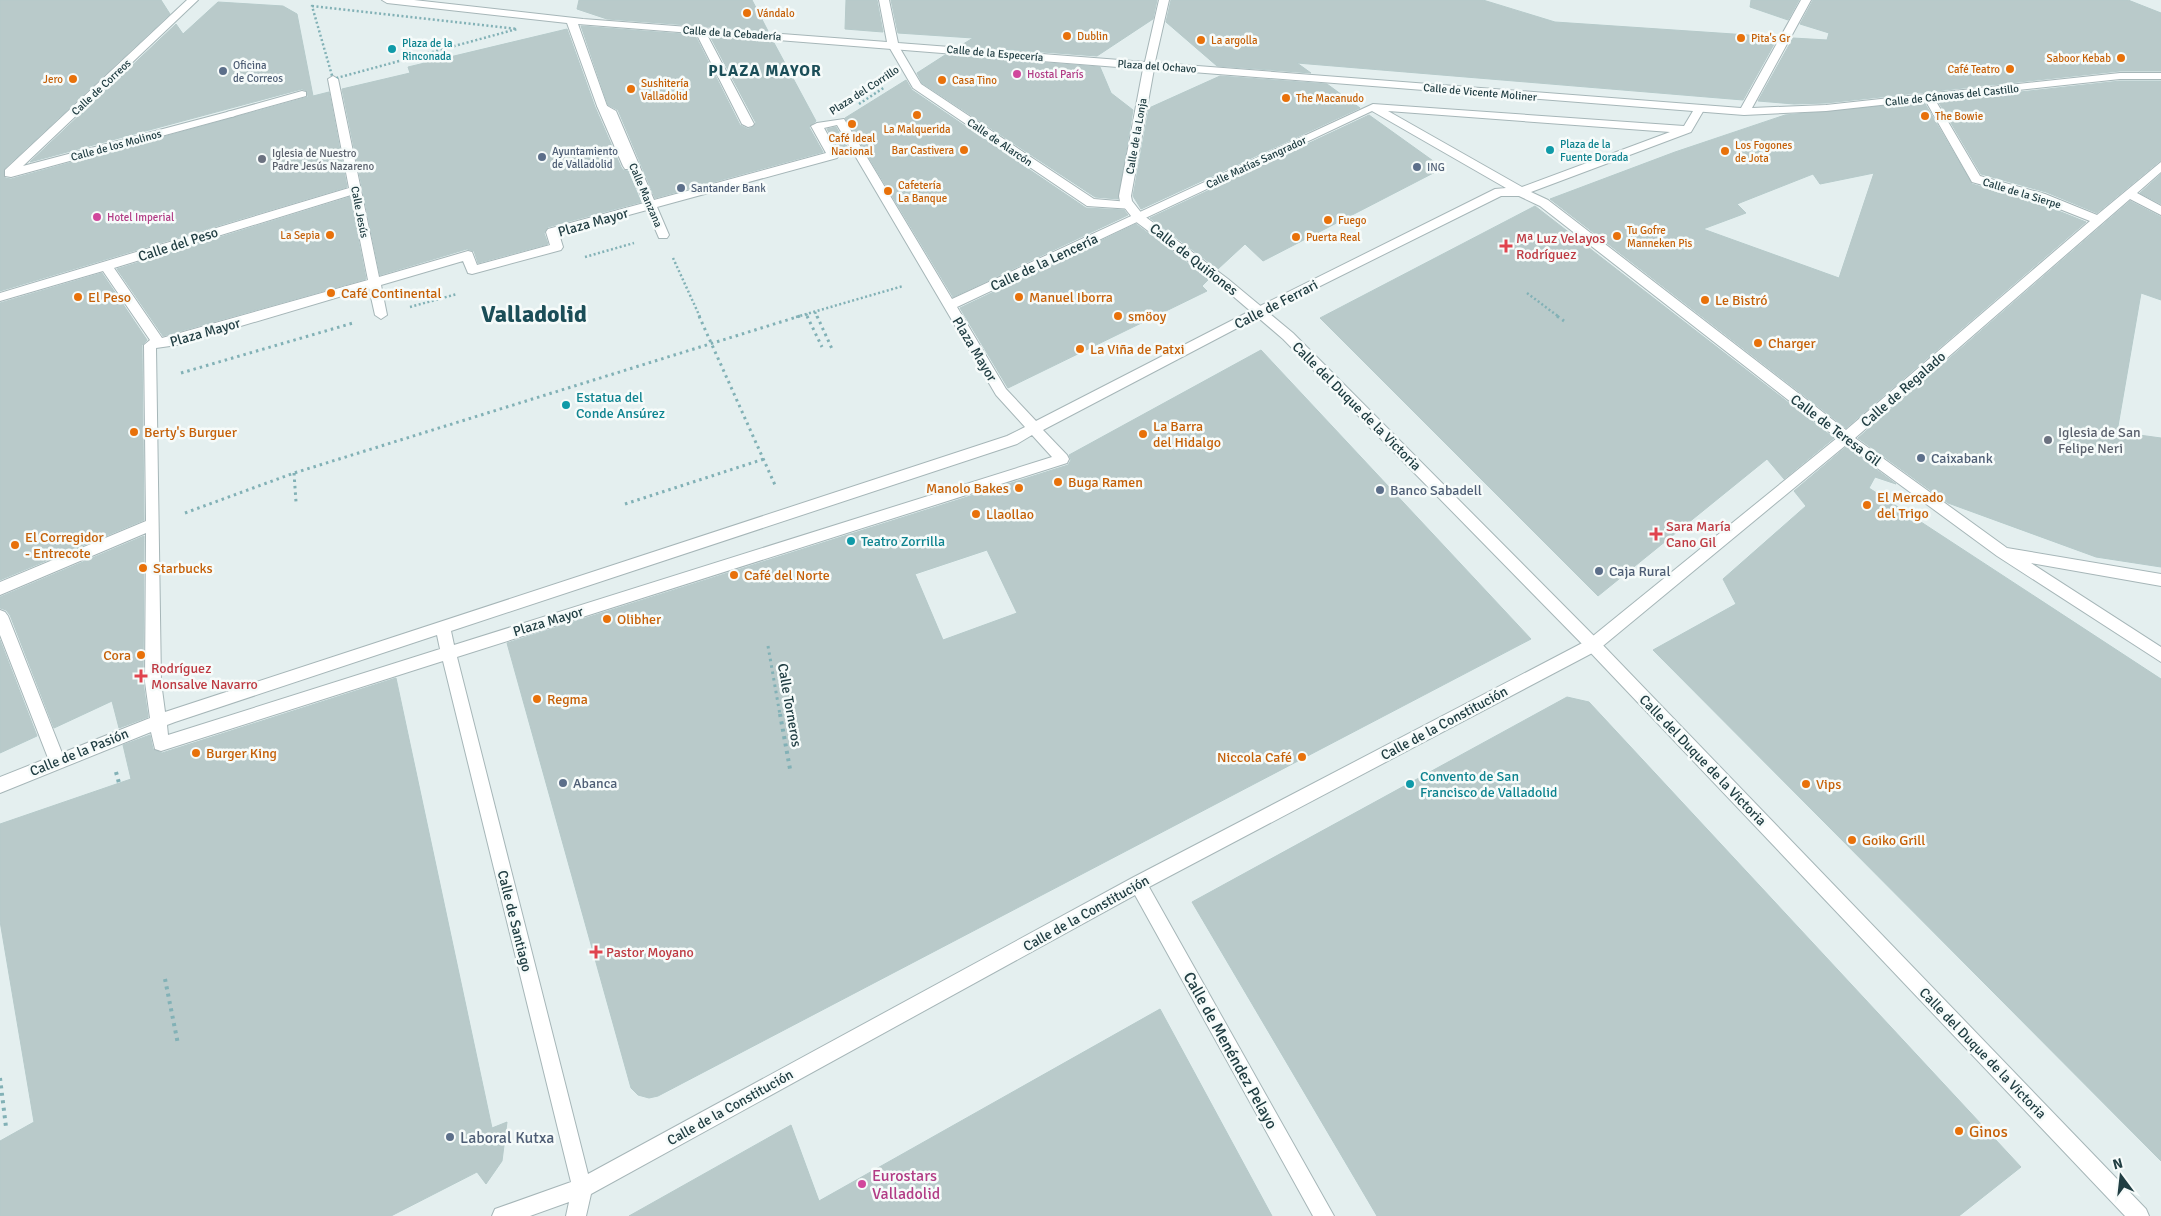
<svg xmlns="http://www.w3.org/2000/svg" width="2161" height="1216" font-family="Signika,sans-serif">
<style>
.building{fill:#b9caca;stroke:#b6caca;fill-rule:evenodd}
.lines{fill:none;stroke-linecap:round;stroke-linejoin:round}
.service-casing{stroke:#a6b6b8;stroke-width:2}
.pedestrian-casing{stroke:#a6b6b8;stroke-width:2}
.minor-casing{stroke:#a6b6b8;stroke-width:2}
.path-far2{stroke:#82b1b6;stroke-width:2.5;stroke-dasharray:2 2.5;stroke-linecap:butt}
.path-far1{stroke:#82b1b6;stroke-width:3;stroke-dasharray:2.5 4;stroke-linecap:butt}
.path{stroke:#82b1b6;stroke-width:4;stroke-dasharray:3 4.5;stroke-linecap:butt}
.service{fill:#fff;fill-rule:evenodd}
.pedestrian{fill:#fff;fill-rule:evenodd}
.minor{fill:#fff;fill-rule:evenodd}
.food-dot{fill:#e8710a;stroke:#f6fbfa;stroke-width:2}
.culture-dot{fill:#0f9aa8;stroke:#f6fbfa;stroke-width:2}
.service-dot{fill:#5c6f8a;stroke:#f6fbfa;stroke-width:2}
.hotel-dot{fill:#d1479c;stroke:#f6fbfa;stroke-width:2}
.worship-dot{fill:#6b7280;stroke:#f6fbfa;stroke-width:2}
.health-dot{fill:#e0444e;stroke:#f6fbfa;stroke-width:2}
.labels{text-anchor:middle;stroke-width:5;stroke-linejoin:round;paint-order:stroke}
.far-food-label{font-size:11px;fill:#c56008;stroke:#f6fbfa;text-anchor:start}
.far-street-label{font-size:11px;fill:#213e43;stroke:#f6fbfa}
.far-culture-label{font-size:11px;fill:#0d838f;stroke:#f6fbfa;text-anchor:start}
.far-service-label{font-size:11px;fill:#4e5e75;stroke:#f6fbfa;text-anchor:start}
.far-hotel-label{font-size:11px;fill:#b23c85;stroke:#f6fbfa;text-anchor:start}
.far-worship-label{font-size:11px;fill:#5b616d;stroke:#f6fbfa;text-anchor:start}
.street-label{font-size:14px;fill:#213e43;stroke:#f6fbfa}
.health-label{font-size:14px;fill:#be3a42;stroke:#f6fbfa;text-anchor:start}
.food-label{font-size:14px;fill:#c56008;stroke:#f6fbfa;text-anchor:start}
.culture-label{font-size:14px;fill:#0d838f;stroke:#f6fbfa;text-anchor:start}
.worship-label{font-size:14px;fill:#5b616d;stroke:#f6fbfa;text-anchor:start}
.service-label{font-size:14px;fill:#4e5e75;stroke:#f6fbfa;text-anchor:start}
.far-district-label{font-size:16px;font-weight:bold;letter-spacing:1px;fill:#1b4e58;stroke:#f6fbfa}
.near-street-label{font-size:16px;fill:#213e43;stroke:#f6fbfa}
.near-food-label{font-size:16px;fill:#c56008;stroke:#f6fbfa;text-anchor:start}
.near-service-label{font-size:16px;fill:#4e5e75;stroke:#f6fbfa;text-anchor:start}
.near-hotel-label{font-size:16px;fill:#b23c85;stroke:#f6fbfa;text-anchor:start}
.town-label{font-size:24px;font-weight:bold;fill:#1b4e58;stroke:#f6fbfa}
</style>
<rect width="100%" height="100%" fill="#e4efef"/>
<path class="building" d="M0,0H161L170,14L4,169L5,178L11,179L308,97L307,91L302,89L30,162L176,24L183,34L218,2L283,6L297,14L313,96L329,92L347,187L0,291Z
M579,0H752L768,31L607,19L577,9Z
M846,0H877L883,32L845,29Z
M891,0H1157L1153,19L1097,56L960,46L973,38L898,33Z
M1171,0H1483L1555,22L1778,37L1743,100L1297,63L1311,73L1217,66L1166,22Z
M1751,0H1799L1788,20L1750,7Z
M1813,0H2128L2161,13V71H2120L1826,103L1794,104L1758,101L1793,38L1827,40L1829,33L1800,24Z
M581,26L695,35L740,125L748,129L753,127L756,123L710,36L773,41L816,121L809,127L823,152L655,198L618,110L608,105Z
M567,29L595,107L621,167L623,170L628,171L641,202L548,227L544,233L548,244L478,263L474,251L467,249L380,275L342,89L410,73L408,67Z
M945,55L1100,67L1111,93L1133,110L1118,199L1095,197L922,83L917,73Z
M1220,76L1327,84L1360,108L1141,209L1133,196L1149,108Z
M906,80L912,90L1086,208L1124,210L1128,215L953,297L845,118Z
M2120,81H2161V160L2097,213L2046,192L1981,174L1938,101Z
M1924,102L1972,184L2036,202L2086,222L1846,428L1550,199L1675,152L1785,115ZM1874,173L1839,278L1703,229L1746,213L1737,204L1813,174L1820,184Z
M1369,115L1443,168L1263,261L1245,244L1218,269L1150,218Z
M836,127L849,150L840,153L827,129Z
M2161,174V204L2140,193Z
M350,197L366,279L163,336L117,269Z
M2130,201L2161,217V300L2141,293L2117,432L2161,438V567L2096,557L1948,503L1858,438Z
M1535,206L1834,438L1784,479L1767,459L1598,596L1320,318Z
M1136,224L1209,279L1202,286L1207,291L1008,388L960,308Z
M102,273L147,340L142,345L144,520L0,580V303Z
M1261,350L1531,639L658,1096L649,1098L638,1095L631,1088L507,643L1068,465L1071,460L1069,455ZM987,550L1017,613L943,640L915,574Z
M1846,447L1896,484L1875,477L1869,488L2161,679V1161L1653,650L1736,604L1723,579L1806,506L1794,491Z
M144,536L143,682L148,717L119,728L112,701L54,728L10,615L6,610L0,608V597Z
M0,640L37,736L0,753Z
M396,678L492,1128L507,1122L502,1161L486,1184L477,1172L391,1216H0V1141L34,1122L0,921V824L131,779L123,745L150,735L153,749L162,753Z
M1567,697L1589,702L2021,1167L1959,1216H1377L1192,902Z
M1160,1009L1272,1216H629L791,1125L819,1201Z"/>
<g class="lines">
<g class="service-casing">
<path id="service" d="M302,91L306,92V96L231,117L226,114L227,112Z
M602,103L607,106L635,166L633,169H625L623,166L597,106Z"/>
</g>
<g class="pedestrian-casing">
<path id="pedestrian" d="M1159,0H1169L1154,66L1149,69L1144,66Z
M700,28L705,31L754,124L752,126L748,127L742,124L695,31Z
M893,42L898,45L921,84L1094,199L1129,202L1135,206L1133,209L1087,206L913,88L888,45Z
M333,76L338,79L379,277L468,251L472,252L477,265L550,245L546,232L548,229L644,203L606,113L597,106L602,103L616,111L654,200L826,153L811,126L817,123L844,119L952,299L1373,104L1684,126L1696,106L1700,105L1705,108L1691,132L1531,192L1548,200L1846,430L2090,221L2037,200L1972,182L1924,98L1925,96H1933L1934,98L1980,176L2045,194L2097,215L2161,162V172L2137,193L2161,206V215L2130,199L1855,438L2007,548L2161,574V586L2031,563L2161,647V662L1997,556L1846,445L1598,650L1149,887L1334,1216H1313L1135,895L591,1194L586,1216H566L569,1202L530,1216H492L495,1209L571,1182L443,661L161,751L155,749L151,732L0,793V777L48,758L0,635V610L5,612L8,616L62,753L150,718L145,682L146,533L0,595V582L146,521L144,345L150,340L103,271L0,301V293L349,188L328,79ZM1372,111L1506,188L1495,189L1256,308L1036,421L1006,389L957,307ZM1388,111L1670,132L1522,187ZM837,125L996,395L1025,427L1007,436L165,712L161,682L156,348L177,345L369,288L375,315L381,319L387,315L381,285L463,261L468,273L472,274L561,250L563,247L559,234L647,210L659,238H667L669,235L657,207L837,158L839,155L824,128ZM351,195L368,280L162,338L114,268ZM1501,196H1519L1540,206L1837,438L1588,640L1132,878L588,1174L457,657L1067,463L1069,459L1067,455L1043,430L1264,314ZM1032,435L1052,457L454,645L451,631L1017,444ZM437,635L440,649L168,735L167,725L175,722Z"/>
</g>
<g class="minor-casing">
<path id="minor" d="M187,0H198L23,166L231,111L236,114L235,116L11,177L5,176V170Z
M382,0H414L583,19L887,42L879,0H889L898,43L1741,108L1801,0H1811L1752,108L1826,105L2120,73H2161V79H2120L1826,111L1744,115L1154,69L1131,196L1132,201L1143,215L1228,279L1293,333L1598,640L2146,1209L2149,1216H2125L1588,650L1283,339L1220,285L1135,221L1120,202L1119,196L1143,69L578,24L607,106L602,109L597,106L567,23L387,3Z"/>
</g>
<path class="path-far2" d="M312,6L517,29L333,79Z
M859,104L885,87
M585,257L634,243
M673,258L700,317
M1527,293L1559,317
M410,307L457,294
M815,312L817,317
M806,314L808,317
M796,317L903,286"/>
<path class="path-far1" d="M699,316L775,485
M807,316L822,347
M817,316L833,351
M1557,316L1564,321
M181,373L353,323
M294,473L296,502
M625,504L764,459
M185,513L294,473L800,316
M768,646L780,715"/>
<path class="path" d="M780,714L790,769
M116,772L119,783
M165,979L178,1044
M0,1078L6,1127"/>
<use href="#service" class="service"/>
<use href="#pedestrian" class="pedestrian"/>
<use href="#minor" class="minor"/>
</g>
<g class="food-dot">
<circle cx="747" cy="13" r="5"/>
<circle cx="1067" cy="36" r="5"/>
<circle cx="1741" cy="38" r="5"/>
<circle cx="1201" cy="40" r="5"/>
<circle cx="2121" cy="58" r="5"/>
<circle cx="2010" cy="69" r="5"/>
<circle cx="73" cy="79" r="5"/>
<circle cx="942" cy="80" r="5"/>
<circle cx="631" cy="89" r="5"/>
<circle cx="1286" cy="98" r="5"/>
<circle cx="917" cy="115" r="5"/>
<circle cx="1925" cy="116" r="5"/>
<circle cx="852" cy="124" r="5"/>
<circle cx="964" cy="150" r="5"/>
<circle cx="1725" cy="151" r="5"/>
<circle cx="888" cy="191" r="5"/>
<circle cx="1328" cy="220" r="5"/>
<circle cx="330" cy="235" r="5"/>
<circle cx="1617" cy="236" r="5"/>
<circle cx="1296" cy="237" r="5"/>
<circle cx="331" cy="293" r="5"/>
<circle cx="78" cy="297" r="5"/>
<circle cx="1019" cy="297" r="5"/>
<circle cx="1705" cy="300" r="5"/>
<circle cx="1118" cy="316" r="5"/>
<circle cx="1758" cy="343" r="5"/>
<circle cx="1080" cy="349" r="5"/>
<circle cx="134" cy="432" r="5"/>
<circle cx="1143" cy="434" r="5"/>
<circle cx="1058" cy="482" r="5"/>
<circle cx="1019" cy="488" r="5"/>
<circle cx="1867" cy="505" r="5"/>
<circle cx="976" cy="514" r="5"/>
<circle cx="15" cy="545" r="5"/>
<circle cx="143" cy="568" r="5"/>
<circle cx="734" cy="575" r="5"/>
<circle cx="607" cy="619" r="5"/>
<circle cx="141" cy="655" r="5"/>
<circle cx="537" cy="699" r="5"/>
<circle cx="196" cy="753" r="5"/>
<circle cx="1302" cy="757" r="5"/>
<circle cx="1806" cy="784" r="5"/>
<circle cx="1852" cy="840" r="5"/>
<circle cx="1959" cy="1131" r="5"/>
</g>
<g class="culture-dot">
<circle cx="392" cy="49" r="5"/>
<circle cx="1550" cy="150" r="5"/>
<circle cx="566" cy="405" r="5"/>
<circle cx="851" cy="541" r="5"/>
<circle cx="1410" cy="784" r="5"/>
</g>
<g class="service-dot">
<circle cx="223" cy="71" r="5"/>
<circle cx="542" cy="157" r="5"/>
<circle cx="1417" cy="167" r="5"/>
<circle cx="681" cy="188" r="5"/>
<circle cx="1921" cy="458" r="5"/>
<circle cx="1380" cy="490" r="5"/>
<circle cx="1599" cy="571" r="5"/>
<circle cx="563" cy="783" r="5"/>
<circle cx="450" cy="1137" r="5"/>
</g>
<g class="hotel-dot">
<circle cx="1017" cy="74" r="5"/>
<circle cx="97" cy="217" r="5"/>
<circle cx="862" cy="1184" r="5"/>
</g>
<g class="worship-dot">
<circle cx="262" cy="159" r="5"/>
<circle cx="2048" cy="440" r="5"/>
</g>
<g class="health-dot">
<path d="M1503.5 238.5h5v5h5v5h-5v5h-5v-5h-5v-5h5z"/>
<path d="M1653.5 526.5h5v5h5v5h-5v5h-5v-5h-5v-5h5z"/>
<path d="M138.5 668.5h5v5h5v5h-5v5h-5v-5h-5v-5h5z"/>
<path d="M593.5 944.5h5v5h5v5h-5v5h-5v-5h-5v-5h5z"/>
</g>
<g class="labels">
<g class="far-food-label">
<text x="757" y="17">Vándalo</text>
<text x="1077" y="40">Dublin</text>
<text x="1751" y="42">Pita's Gr</text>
<text x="1211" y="44">La argolla</text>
<text x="2111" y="62" text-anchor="end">Saboor Kebab</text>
<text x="2000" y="73" text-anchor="end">Café Teatro</text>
<text x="63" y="83" text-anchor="end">Jero</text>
<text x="952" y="84">Casa Tino</text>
<text x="641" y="87">Sushitería<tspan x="641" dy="13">Valladolid</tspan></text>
<text x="1296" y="102">The Macanudo</text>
<text x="1935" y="120">The Bowie</text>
<text x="917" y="133" text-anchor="middle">La Malquerida</text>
<text x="852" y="142" text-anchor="middle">Café Ideal<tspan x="852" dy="13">Nacional</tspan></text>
<text x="1735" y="149">Los Fogones<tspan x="1735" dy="13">de Jota</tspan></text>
<text x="954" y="154" text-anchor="end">Bar Castivera</text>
<text x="898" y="189">Cafetería<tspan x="898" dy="13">La Banque</tspan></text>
<text x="1338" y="224">Fuego</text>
<text x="1627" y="234">Tu Gofre<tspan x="1627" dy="13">Manneken Pis</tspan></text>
<text x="320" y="239" text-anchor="end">La Sepia</text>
<text x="1306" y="241">Puerta Real</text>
</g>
<g class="far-street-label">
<text transform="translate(732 33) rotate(4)" y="4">Calle de la Cebadería</text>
<text transform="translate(995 53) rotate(5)" y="4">Calle de la Especería</text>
<text transform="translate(1157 66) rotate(4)" y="4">Plaza del Ochavo</text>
<text transform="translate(101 87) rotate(-43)" y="4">Calle de Correos</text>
<text transform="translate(864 90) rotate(-33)" y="4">Plaza del Corrillo</text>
<text transform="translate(1480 92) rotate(5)" y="4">Calle de Vicente Moliner</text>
<text transform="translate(1952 95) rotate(-6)" y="4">Calle de Cánovas del Castillo</text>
<text transform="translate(1136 136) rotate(-80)" y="4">Calle de la Lonja</text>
<text transform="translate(1000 142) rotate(34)" y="4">Calle de Alarcón</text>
<text transform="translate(116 145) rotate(-15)" y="4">Calle de los Molinos</text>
<text transform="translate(1256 162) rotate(-25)" y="4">Calle Matías Sangrador</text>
<text transform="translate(2022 193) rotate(17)" y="4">Calle de la Sierpe</text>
<text transform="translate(646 195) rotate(67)" y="4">Calle Manzana</text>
<text transform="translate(360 212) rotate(79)" y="4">Calle Jesús</text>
</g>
<g class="far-culture-label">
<text x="402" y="47">Plaza de la<tspan x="402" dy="13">Rinconada</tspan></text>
<text x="1560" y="148">Plaza de la<tspan x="1560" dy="13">Fuente Dorada</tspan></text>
</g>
<g class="far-service-label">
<text x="233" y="69">Oficina<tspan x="233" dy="13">de Correos</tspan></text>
<text x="552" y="155">Ayuntamiento<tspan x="552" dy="13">de Valladolid</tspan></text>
<text x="1427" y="171">ING</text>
<text x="691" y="192">Santander Bank</text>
</g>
<g class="far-hotel-label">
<text x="1027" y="78">Hostal París</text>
<text x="107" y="221">Hotel Imperial</text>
</g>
<g class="far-worship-label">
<text x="272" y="157">Iglesia de Nuestro<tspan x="272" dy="13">Padre Jesús Nazareno</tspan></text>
</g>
<g class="street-label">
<text transform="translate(593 222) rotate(-16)" y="5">Plaza Mayor</text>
<text transform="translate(178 244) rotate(-18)" y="5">Calle del Peso</text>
<text transform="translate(1194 259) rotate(38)" y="5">Calle de Quiñones</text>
<text transform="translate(1044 262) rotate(-25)" y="5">Calle de la Lencería</text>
<text transform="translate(1276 304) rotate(-27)" y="5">Calle de Ferrari</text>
<text transform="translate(205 332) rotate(-16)" y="5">Plaza Mayor</text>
<text transform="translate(975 349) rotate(59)" y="5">Plaza Mayor</text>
<text transform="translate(1903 389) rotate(-41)" y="5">Calle de Regalado</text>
<text transform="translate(1357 406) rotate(45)" y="5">Calle del Duque de la Victoria</text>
<text transform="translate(1836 430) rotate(37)" y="5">Calle de Teresa Gil</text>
<text transform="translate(548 621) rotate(-17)" y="5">Plaza Mayor</text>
<text transform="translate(790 705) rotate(80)" y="5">Calle Torneros</text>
<text transform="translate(1444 723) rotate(-28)" y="5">Calle de la Constitución</text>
<text transform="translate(79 752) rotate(-22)" y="5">Calle de la Pasión</text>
<text transform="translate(1703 760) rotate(46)" y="5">Calle del Duque de la Victoria</text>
<text transform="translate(1086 913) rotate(-29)" y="5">Calle de la Constitución</text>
<text transform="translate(515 921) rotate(76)" y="5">Calle de Santiago</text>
<text transform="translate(1983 1053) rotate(46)" y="5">Calle del Duque de la Victoria</text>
<text transform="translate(730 1107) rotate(-29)" y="5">Calle de la Constitución</text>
</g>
<g class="health-label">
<text x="1516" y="243">Mª Luz Velayos<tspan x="1516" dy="16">Rodríguez</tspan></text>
<text x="1666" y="531">Sara María<tspan x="1666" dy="16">Cano Gil</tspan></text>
<text x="151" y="673">Rodríguez<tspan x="151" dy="16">Monsalve Navarro</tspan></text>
<text x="606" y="957">Pastor Moyano</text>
</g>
<g class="food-label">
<text x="341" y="298">Café Continental</text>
<text x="88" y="302">El Peso</text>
<text x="1029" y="302">Manuel Iborra</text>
<text x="1715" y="305">Le Bistró</text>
<text x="1128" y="321">smöoy</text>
<text x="1768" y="348">Charger</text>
<text x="1090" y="354">La Viña de Patxi</text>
<text x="1153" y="431">La Barra<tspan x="1153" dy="16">del Hidalgo</tspan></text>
<text x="144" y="437">Berty's Burguer</text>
<text x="1068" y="487">Buga Ramen</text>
<text x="1009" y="493" text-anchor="end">Manolo Bakes</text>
<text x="1877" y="502">El Mercado<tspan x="1877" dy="16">del Trigo</tspan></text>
<text x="986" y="519">Llaollao</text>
<text x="25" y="542">El Corregidor<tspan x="25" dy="16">- Entrecote</tspan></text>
<text x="153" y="573">Starbucks</text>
<text x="744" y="580">Café del Norte</text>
<text x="617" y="624">Olibher</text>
<text x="131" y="660" text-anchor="end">Cora</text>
<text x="547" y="704">Regma</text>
<text x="206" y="758">Burger King</text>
<text x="1292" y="762" text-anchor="end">Niccola Café</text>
<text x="1816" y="789">Vips</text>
<text x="1862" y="845">Goiko Grill</text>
</g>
<g class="culture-label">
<text x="576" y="402">Estatua del<tspan x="576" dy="16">Conde Ansúrez</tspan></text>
<text x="861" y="546">Teatro Zorrilla</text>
<text x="1420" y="781">Convento de San<tspan x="1420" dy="16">Francisco de Valladolid</tspan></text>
</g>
<g class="worship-label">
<text x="2058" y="437">Iglesia de San<tspan x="2058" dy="16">Felipe Neri</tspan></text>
</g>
<g class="service-label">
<text x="1931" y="463">Caixabank</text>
<text x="1390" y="495">Banco Sabadell</text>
<text x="1609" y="576">Caja Rural</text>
<text x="573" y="788">Abanca</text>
</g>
<g class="far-district-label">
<text x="765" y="76">PLAZA MAYOR</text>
</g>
<g class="near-street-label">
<text transform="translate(1231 1050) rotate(61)" y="6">Calle de Menéndez Pelayo</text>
</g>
<g class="near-food-label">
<text x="1969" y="1137">Ginos</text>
</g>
<g class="near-service-label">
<text x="460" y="1143">Laboral Kutxa</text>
</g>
<g class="near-hotel-label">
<text x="872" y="1181">Eurostars<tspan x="872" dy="18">Valladolid</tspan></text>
</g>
<g class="town-label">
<text x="534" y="322">Valladolid</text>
</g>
</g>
<g transform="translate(2121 1176) rotate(345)" stroke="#f6fbfa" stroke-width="4" paint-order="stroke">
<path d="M0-4L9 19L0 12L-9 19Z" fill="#213e43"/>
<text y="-8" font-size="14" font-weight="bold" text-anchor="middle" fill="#213e43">N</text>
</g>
</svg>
